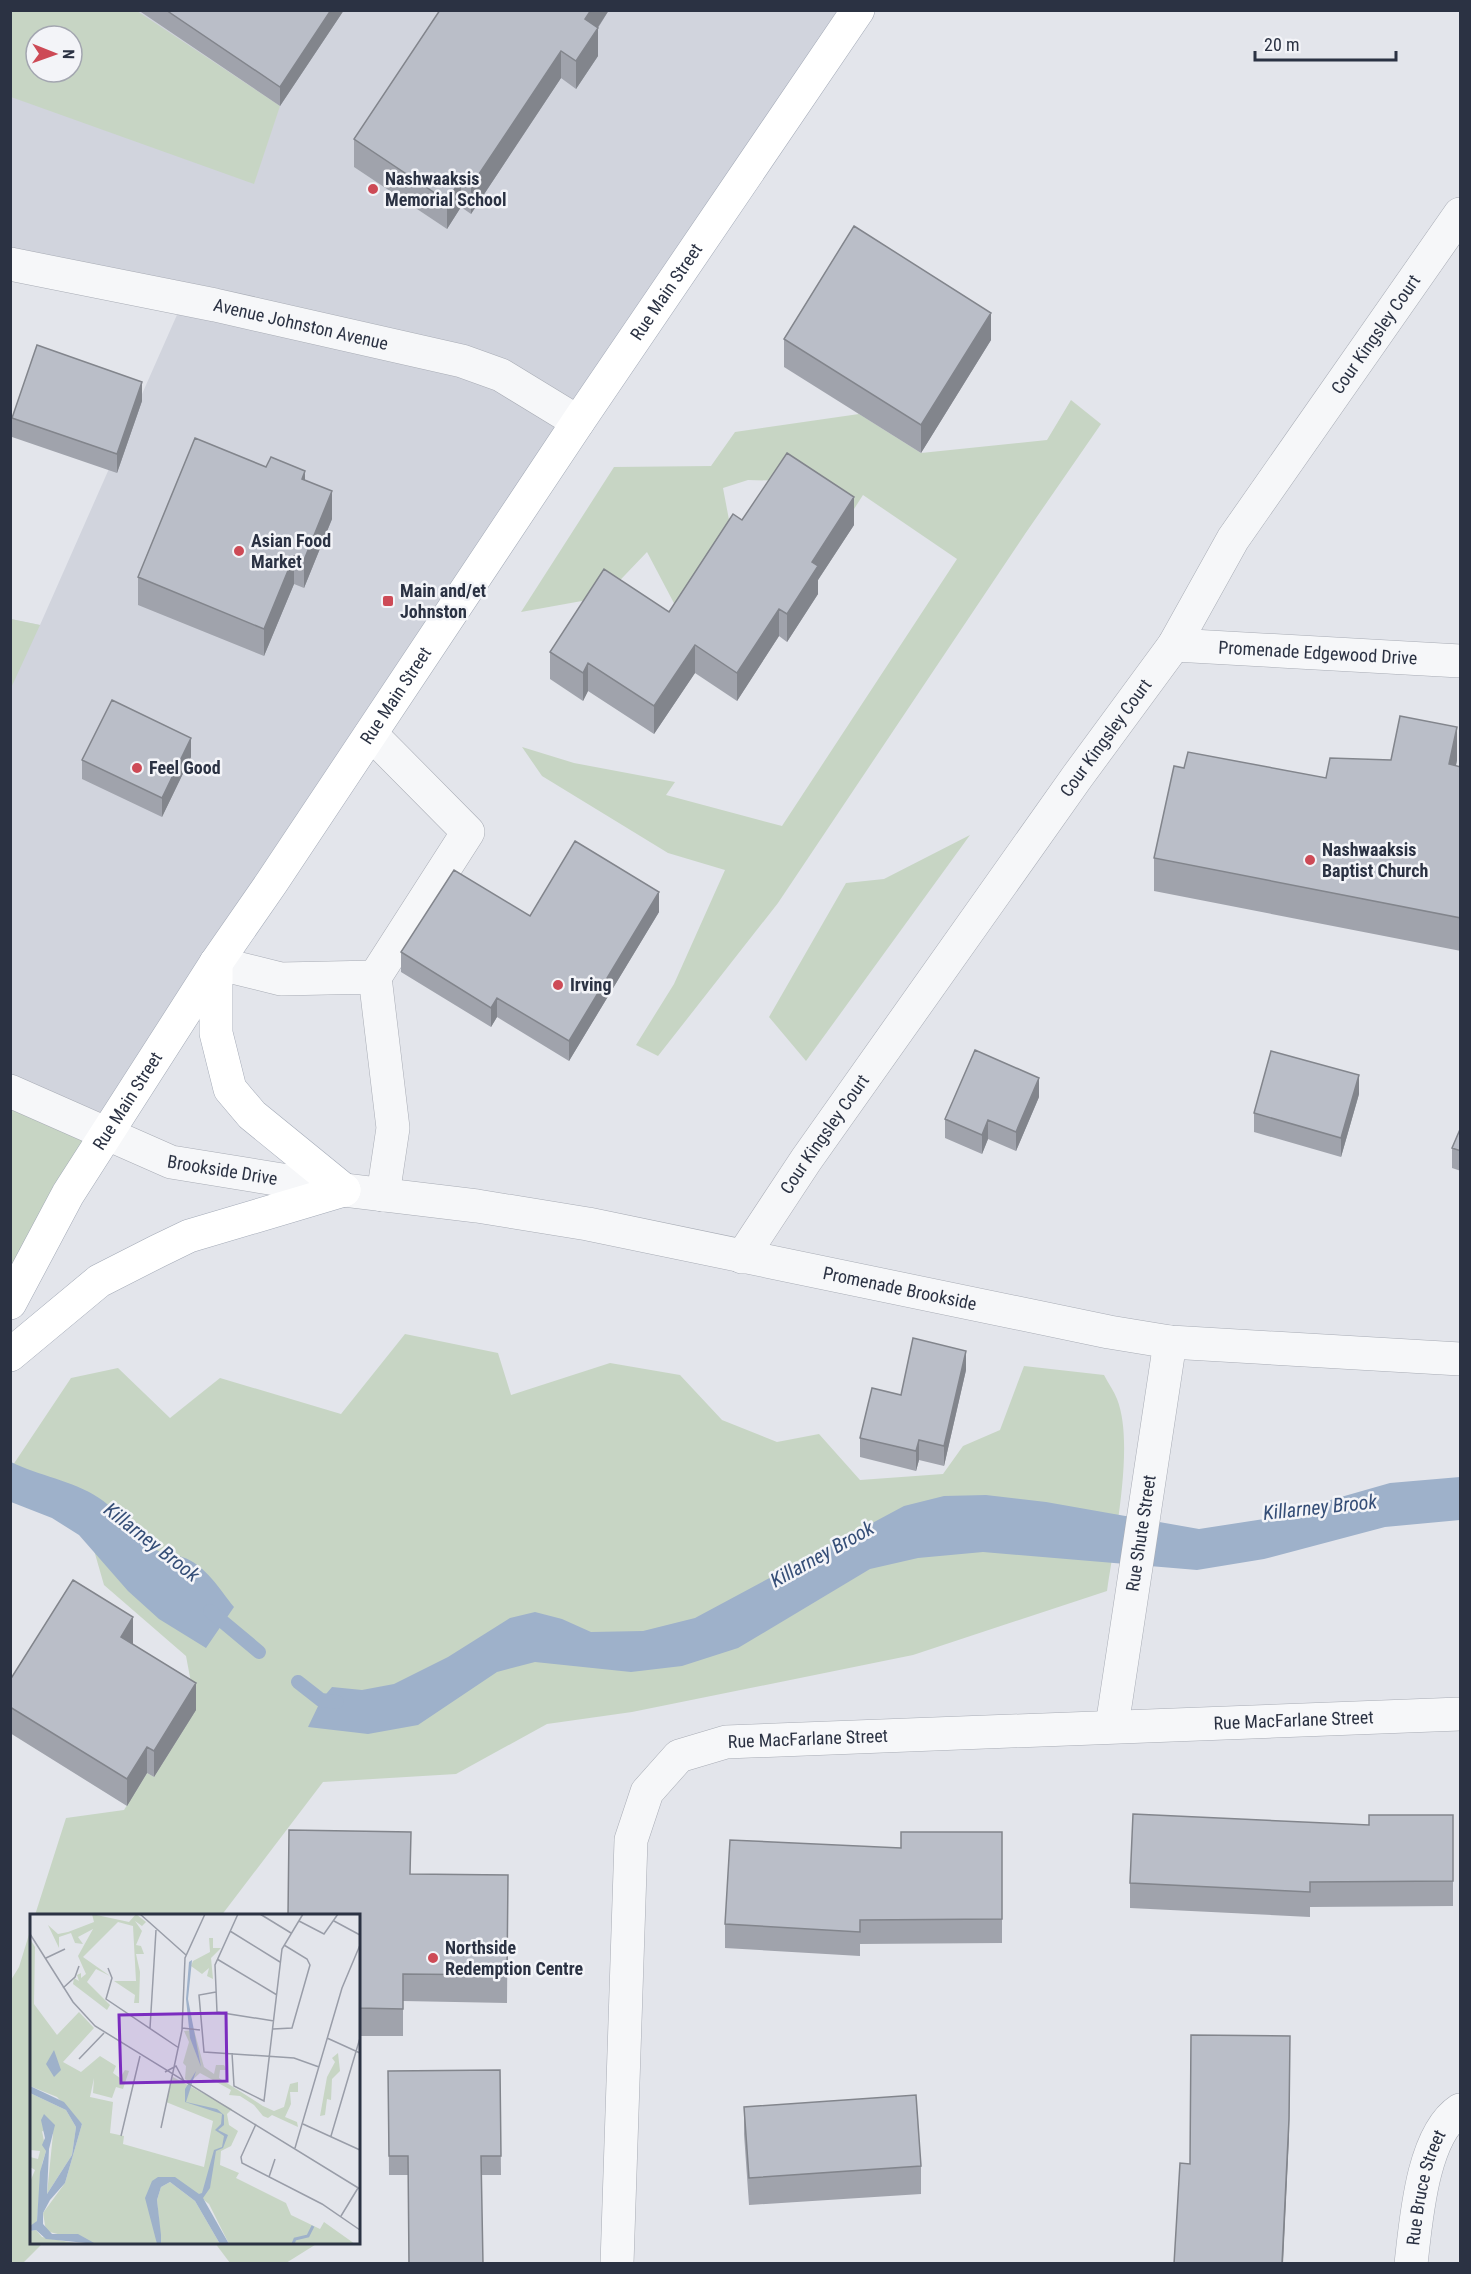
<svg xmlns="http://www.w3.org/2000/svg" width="1471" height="2274" font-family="'Roboto Condensed',sans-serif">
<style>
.built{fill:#d1d4dd;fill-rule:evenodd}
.green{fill:#c7d5c4;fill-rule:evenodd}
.water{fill:#9eb1ca}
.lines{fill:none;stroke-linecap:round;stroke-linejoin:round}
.stream{stroke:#9eb1ca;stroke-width:14}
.minor-casing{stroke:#a8acb5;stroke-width:34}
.major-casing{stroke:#a2a9b6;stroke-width:34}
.minor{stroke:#f6f7f9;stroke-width:33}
.major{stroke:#fff;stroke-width:33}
.wall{fill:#a0a3ac}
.shaded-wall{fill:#82858c}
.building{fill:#babec8;stroke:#82858c;stroke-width:1.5}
.poi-dot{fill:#cd4a56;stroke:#f3f4f8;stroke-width:2}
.labels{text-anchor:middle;stroke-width:5;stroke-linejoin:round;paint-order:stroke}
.poi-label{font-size:18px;font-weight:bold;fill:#2b3243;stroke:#f3f4f8;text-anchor:start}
.street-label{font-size:18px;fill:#2b3243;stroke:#f3f4f8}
.water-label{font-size:20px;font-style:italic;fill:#354e77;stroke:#f3f4f8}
.inset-river{fill:none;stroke:#9eb1ca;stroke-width:3}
.inset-road{fill:none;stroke:#999da8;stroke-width:1.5}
.view{fill:#7b2cbf;fill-opacity:0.15;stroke:#7b2cbf;stroke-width:3}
.inset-edge{fill:none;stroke:#2b3243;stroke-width:3}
</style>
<rect width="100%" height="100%" fill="#e3e5eb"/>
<path class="built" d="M11,11H858L107,1134L11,1091V619L40,625L184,299L11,264ZM36,36H72V72H36Z"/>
<path class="green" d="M10,11H137L280,106L254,184L11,97ZM36,36H72V72H36Z
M1071,400L1101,424L1025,534L778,903L658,1056L636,1045L674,984L725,870L668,853L542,776L522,747L574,763L675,782L666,795L782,826L957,559L863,495L847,520L787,481L748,480L723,488L733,541L676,607L647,552L604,597L521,612L614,467L711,466L735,432L859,414L921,453L1047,440Z
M11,619L40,625L11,688L10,619Z
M970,835L806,1061L769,1017L846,883L884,879Z
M11,1091L107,1134L11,1303Z
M405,1334L498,1353L511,1395L610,1363L680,1375L722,1420L777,1442L819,1434L860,1480L943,1474L963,1446L1000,1430L1024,1366L1104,1375C1108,1383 1114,1391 1117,1399C1135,1444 1114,1541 1107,1591L913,1655L632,1712L547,1724L456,1774L323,1782L221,1916L35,1915L66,1818L124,1810L147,1773L154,1777L196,1709L186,1656L104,1585L83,1512L11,1468L71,1378L118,1368L170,1418L220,1378L341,1414Z
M31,1928L32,2242L43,2243L23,2263H11V1980L19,1967Z
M215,2243H318L286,2263H230Z"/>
<path class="water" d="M11,1462C39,1476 72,1480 99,1498C118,1510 128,1529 145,1543C156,1553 169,1553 182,1557C205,1564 220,1590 234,1607L206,1648L159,1619L128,1591L79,1535L52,1518L11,1502Z
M1460,1477V1520L1385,1527L1264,1559L1197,1570L983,1552L918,1558L870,1569L738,1648L682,1666L631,1672L535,1662L497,1672L418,1725L368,1734L308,1727L321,1700L332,1687L362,1690L394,1684L448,1657L510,1618L535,1612L562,1619L591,1632L643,1631L695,1618L904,1506L944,1496L986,1495L1046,1502L1199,1529L1264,1519L1390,1483Z"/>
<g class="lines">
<path class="stream" d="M210,1611L259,1652
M298,1682L321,1700L337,1702"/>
<g class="minor-casing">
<g id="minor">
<path id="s1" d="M10,264L215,305L462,361L501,375L578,422"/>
<path id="s2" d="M1174,645L1460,661"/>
<path d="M371,734L468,832L375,977"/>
<path d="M216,963L281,979L375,977L393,1128L383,1195"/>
<path id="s3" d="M10,1091L171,1162L344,1190L477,1206L588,1224L1109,1332L1170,1342L1460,1359"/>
<path id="s4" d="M742,1257L806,1160L1077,777L1174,645L1233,539L1460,214"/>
<path id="s5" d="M1112,1726L1170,1342"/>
<path id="s6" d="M617,2264L631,1840L647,1792L679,1756L726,1742L1460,1714"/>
<path id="s7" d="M1411,2264C1416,2221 1422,2135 1460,2110"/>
</g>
</g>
<g class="major-casing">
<g id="major">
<path d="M216,963V1033L230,1089L252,1115L344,1190"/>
<path id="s8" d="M10,1303L68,1194L216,963L272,882L578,422L858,10"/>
<path d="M10,1355L99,1281L158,1251L189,1236L344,1190"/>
</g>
</g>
<use href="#minor" class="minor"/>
<use href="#major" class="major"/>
</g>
<path class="wall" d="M138,10H344L280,106Z
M609,10L598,28V56L576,89L561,78L471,214L461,207L447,229L354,167V139Z
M784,339L991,340L921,453L784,367Z
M142,401L117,473L12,437V418Z
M266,467L305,481L332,519L304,588L294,584L264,656L138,605V577Z
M742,520L854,525L818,580V594L787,642L779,636L737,701L695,673L654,734L588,691L583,701L550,679V652L669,612Z
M191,757L162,817L82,779V760Z
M1391,760H1457L1456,766L1461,767V951L1154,891V858L1184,768L1326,778Z
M659,912L569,1061L497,1017L491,1027L401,972V952L530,916Z
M1359,1094L1341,1157L1254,1132V1113Z
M1039,1097L1016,1151L988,1139L982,1154L945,1138V1119Z
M1461,1127V1171L1452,1168V1148Z
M966,1370L944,1466L919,1460L916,1471L860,1457V1438L901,1395Z
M133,1644L196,1710L154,1777L147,1773L127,1806L10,1733V1680Z
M1453,1815V1906L1310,1907V1917L1130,1908V1883L1369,1825Z
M1002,1832V1943L860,1944V1956L725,1948V1924Z
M411,1874L508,1875L507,2003L403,2001V2036H358V1916Z
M500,2070L501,2175H389L388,2071Z
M744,2107L921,2166V2194L749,2205L744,2134Z"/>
<path class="shaded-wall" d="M331,10H344L280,106V87Z
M591,10H609L585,47V19Z
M598,28V56L576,89V61Z
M561,51V78L471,214V186Z
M461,179V207L447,229V201Z
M991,313V340L921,453V425Z
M142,382V401L117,473V454Z
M305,471V498L302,479Z
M332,491V519L304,588V560Z
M854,497V525L818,580V594L787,642V614L812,562Z
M294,556V584L264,656V629Z
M779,609V636L737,701V673Z
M695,645V673L654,734V706Z
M588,663V691L583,701V673Z
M1457,727V760L1449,797V764Z
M191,738V757L162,817V798Z
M659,892V912L569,1061V1041Z
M497,998V1017L491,1027V1008Z
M1359,1075V1094L1341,1157V1138Z
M1039,1078V1097L1016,1151V1132Z
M988,1120V1139L982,1154V1135Z
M966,1351V1370L944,1466V1446Z
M919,1440V1460L916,1471V1451Z
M133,1617V1644L121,1663V1637Z
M196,1683V1710L154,1777V1751Z
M147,1747V1773L127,1806V1779Z
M1290,2036L1289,2137L1283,2264H1282Z"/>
<path class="building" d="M166,10H331L280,87Z
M440,10H591L585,19L598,28L576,61L561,51L471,186L461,179L447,201L354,139Z
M854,226L991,313L921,425L784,339Z
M37,345L142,382L117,454L12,418Z
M195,438L266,467L271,457L305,471L302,479L332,491L304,560L294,556L264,629L138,577Z
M787,453L854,497L812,562L818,566L787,614L779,609L737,673L695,645L654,706L588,663L583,673L550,652L604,569L669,612L733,514L742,520Z
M112,700L191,738L162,798L82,760Z
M1400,716L1457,727L1449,764L1461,767V918L1154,858L1174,766L1184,768L1188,752L1326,778L1330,758L1391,760Z
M575,841L659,892L569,1041L497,998L491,1008L401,952L454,870L530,916Z
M975,1050L1039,1078L1016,1132L988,1120L982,1135L945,1119Z
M1271,1051L1359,1075L1341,1138L1254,1113Z
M1461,1127V1151L1452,1148Z
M913,1338L966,1351L944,1446L919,1440L916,1451L860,1438L872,1388L901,1395Z
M73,1580L133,1617L121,1637L196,1683L154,1751L147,1747L127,1779L10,1707V1680Z
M1133,1814L1369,1825V1815H1453V1881L1310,1882V1892L1130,1883Z
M289,1830L411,1832L410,1874L508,1875L507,1975L403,1974V2009L358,2008V1916H288Z
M901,1832H1002V1919L860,1920V1932L725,1924L730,1840L901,1848Z
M1191,2035L1290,2036L1289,2119L1282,2264H1174L1180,2163L1190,2164Z
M500,2070L501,2156H481L483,2264H409L408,2156H389L388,2071Z
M916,2095L921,2166L749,2178L744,2107Z"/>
<g class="poi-dot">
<circle cx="373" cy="189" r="6"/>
<circle cx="239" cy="551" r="6"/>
<rect x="382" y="595" width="12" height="12" rx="3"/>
<circle cx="137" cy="768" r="6"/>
<circle cx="1310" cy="860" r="6"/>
<circle cx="558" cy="985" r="6"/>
<circle cx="433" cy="1958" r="6"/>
</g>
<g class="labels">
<g class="poi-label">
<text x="385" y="185">Nashwaaksis<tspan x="385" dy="21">Memorial School</tspan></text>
<text x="251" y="547">Asian Food<tspan x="251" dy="21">Market</tspan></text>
<text x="400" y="597">Main and/et<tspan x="400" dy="21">Johnston</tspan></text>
<text x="149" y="774">Feel Good</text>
<text x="1322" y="856">Nashwaaksis<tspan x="1322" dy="21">Baptist Church</tspan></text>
<text x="570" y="991">Irving</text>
<text x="445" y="1954">Northside<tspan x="445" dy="21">Redemption Centre</tspan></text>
</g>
<g class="street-label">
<text dy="6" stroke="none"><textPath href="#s8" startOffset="1206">Rue Main Street</textPath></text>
<text dy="6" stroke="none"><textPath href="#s1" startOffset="297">Avenue Johnston Avenue</textPath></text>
<text dy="6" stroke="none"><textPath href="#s4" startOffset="1120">Cour Kingsley Court</textPath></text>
<text dy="6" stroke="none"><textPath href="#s2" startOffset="144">Promenade Edgewood Drive</textPath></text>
<text dy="6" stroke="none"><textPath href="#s8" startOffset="720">Rue Main Street</textPath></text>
<text dy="6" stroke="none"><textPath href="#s4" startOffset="634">Cour Kingsley Court</textPath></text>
<text dy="6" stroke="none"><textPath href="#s8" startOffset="234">Rue Main Street</textPath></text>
<text dy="6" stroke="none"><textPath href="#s4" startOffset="148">Cour Kingsley Court</textPath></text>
<text dy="6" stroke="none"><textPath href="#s3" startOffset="228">Brookside Drive</textPath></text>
<text dy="6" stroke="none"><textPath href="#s3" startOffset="916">Promenade Brookside</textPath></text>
<text dy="6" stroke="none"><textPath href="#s5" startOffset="195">Rue Shute Street</textPath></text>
<text dy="6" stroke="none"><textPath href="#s6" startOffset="1140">Rue MacFarlane Street</textPath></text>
<text dy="6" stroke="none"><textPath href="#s6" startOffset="654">Rue MacFarlane Street</textPath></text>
<text dy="6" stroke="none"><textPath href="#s7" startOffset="78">Rue Bruce Street</textPath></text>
</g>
<g class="water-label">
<text transform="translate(1320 1507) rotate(-6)" y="7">Killarney Brook</text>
<text transform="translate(152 1542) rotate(38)" y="7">Killarney Brook</text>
<text transform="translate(822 1554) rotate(-29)" y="7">Killarney Brook</text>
</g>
</g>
<g transform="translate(30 1914)">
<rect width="330" height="330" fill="#e3e5eb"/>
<path d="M62,0L99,8L106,0L116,8L112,12L105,7L112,17L106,31L111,32L114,40H106L110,58L109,89H104L105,81L84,67H106L103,12L88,8L53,43L80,62L66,55L57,68L80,91L77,96L43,70L44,64L49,67L47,61L51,59V64L56,60L48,42L63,15L48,23L53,30L45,29L41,19L29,23V34L18,11L28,20L38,18L64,8ZM179,24H183V34H191L181,44L183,65L177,62L179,54L172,60L161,52L163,47L180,38ZM0,25L5,33L4,90L27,121L49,98L64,114L33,148L51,158L70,142L86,152L83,159L90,164L95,156L99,157L93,175L86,173L82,184L63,179L64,164L60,183L83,188L80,219L94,222L93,230L174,253L183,207L136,188L143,163L202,195L197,200L199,211L208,217L201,232L191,237L190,251L209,259L206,264L256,289L261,301L290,315L294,308L325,330H199L179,290L144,263L122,272L127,330H66L16,317L13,299L35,269L52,210L27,183L0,172ZM164,116L174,153L184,160L186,151H194L197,156H190L189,164L233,192L244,197L254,193L260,170L268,168V178H260L261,190L255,203L267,208L268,213L242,201L238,204L233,202L224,191L210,182L199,181L201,176L170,159L160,168L155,165L156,152L153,149L159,128L154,117ZM308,139L310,157L302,165L301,186L297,185L295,201L290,202L297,163L305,148L302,144ZM0,179L36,196L46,213L42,241L17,280L23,220L12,217L16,237L12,250L7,307L3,312H0V268L5,256L0,253V243L8,245L10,237L0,236ZM140,268L165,287L190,330H131L127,286L131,273ZM6,316L12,323L50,330H0V317Z" fill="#c7d5c4"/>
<path d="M162,46L158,85L171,153L160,124L156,85L159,48ZM24,136L31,156L24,163L16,150ZM166,157L156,188L187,195L194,201V211L188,216L198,221L193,234L186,237L180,274L173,284L199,330H190L165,287L140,268L131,273L127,286L131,321V330H127L115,284L122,267L128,263H145L169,280L172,279L184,236L192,233L194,222L185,216L191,210L192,200L155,188V175ZM0,172L34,188L52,210L35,269L20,286L13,299V310L22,320H48L66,330L16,325L6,316L0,317V312L7,307L10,258L16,237L12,231L15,224L11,206L14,200L25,211L19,235L17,280L42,241L46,213L36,196L0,179Z" fill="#9eb1ca"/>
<path class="inset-river" d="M263,330L265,325L278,322L283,312"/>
<path class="inset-road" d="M110,0L156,41M208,0L185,51L187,98L244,107M230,0L261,19M269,7L294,20L308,0M304,7L330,21M200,17L250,48M0,20L43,88L65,112L330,275M16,44L35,35M187,45L247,81M78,54L82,64L76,85L149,134M33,74L45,63L49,52M186,78L169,81L174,138L264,144L289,153M120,114L126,16M152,114L170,116M243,115L262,114L280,51L277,45L254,31M297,124L330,139M202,139L204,172L234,187L252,35L273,0M49,145L74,119M135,158L146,152L154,167M226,210L211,243L212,249L292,290L330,316M273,210L330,236M131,214L152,116L155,44L175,0M91,222L110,142M301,222L330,124M265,234L312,74L330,31M239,263L245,245M311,302L328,274"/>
<path class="view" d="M196,99L197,167L91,169L89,101Z"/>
<rect width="330" height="330" class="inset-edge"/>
</g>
<rect width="1471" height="2274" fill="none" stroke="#2b3243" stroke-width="24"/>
<g transform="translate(54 54) rotate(91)"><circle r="28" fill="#f3f4f8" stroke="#a3a6b0" stroke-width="1.5"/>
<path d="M0-4.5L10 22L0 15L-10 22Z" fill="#cd4a56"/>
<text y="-9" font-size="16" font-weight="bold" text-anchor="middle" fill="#2b3243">N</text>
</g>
<path d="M1255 51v9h141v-9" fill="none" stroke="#2b3243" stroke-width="3"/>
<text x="1264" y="51" font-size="18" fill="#2b3243" stroke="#f3f4f8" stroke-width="4.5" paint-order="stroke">20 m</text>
</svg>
